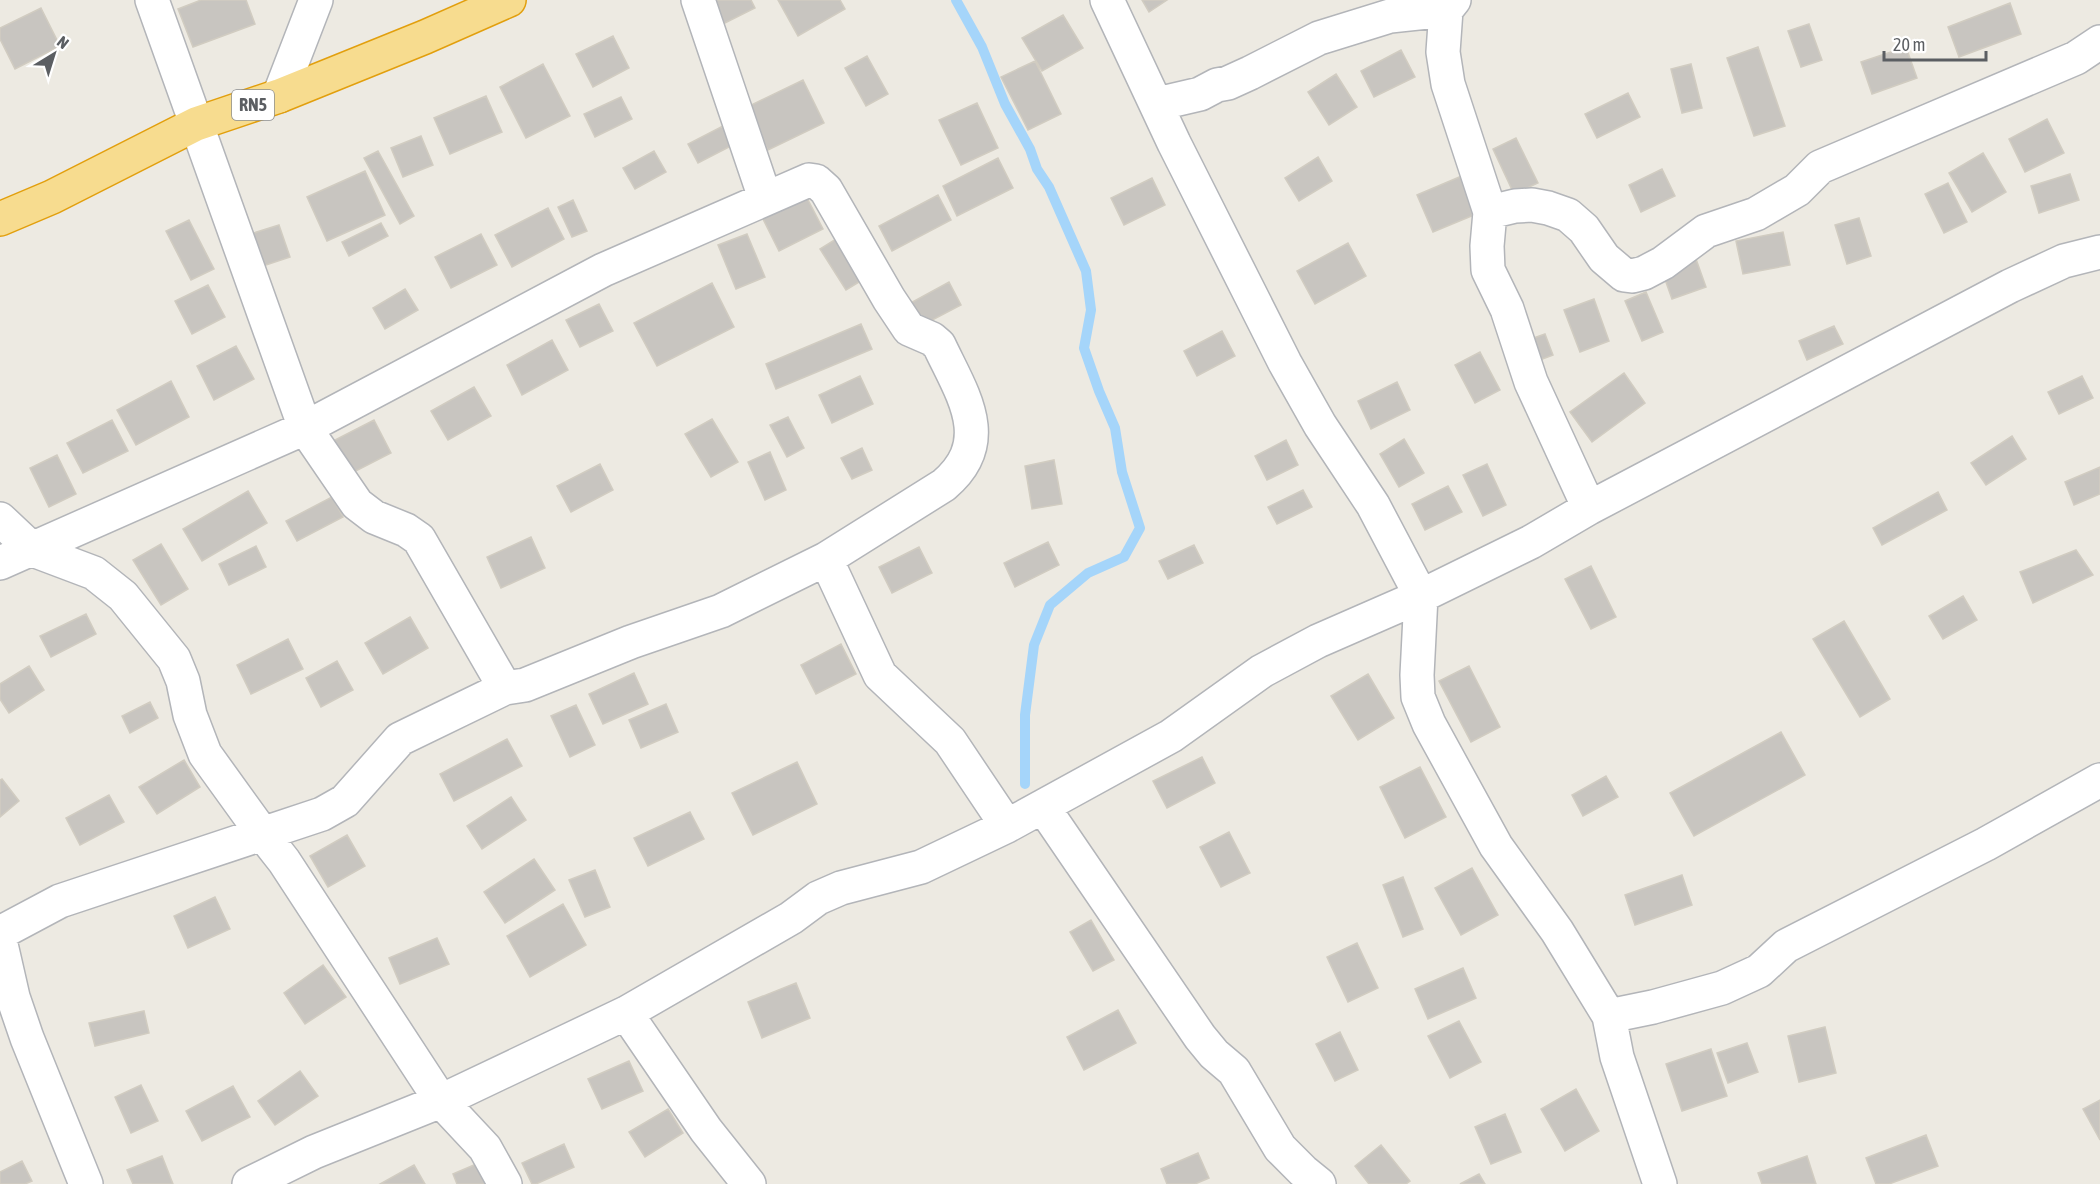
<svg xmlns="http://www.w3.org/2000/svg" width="2100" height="1184" font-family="'Asap Condensed',sans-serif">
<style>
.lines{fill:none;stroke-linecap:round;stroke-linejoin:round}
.stream{stroke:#a5d5fa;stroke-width:10}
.building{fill:#c8c5c0;stroke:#d1ccc1;stroke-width:1.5}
.minor-casing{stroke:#b3b5b9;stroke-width:36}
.highway-casing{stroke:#e29f0d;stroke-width:36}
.minor{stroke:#fff;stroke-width:33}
.highway{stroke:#f7dc8f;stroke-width:33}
.labels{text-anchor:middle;stroke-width:4.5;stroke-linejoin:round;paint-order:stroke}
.shield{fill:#fff;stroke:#8c8e91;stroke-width:1.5}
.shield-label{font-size:18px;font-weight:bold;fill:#5b5e62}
</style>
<rect width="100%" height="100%" fill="#edeae2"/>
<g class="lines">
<path class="stream" d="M956,0L982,47L1005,104L1030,149L1037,169L1049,187L1086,271L1091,310L1084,348L1099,391L1115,428L1122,472L1140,528L1124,557L1088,573L1050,605L1034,645L1025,715V784"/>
</g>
<path class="building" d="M201,0H246L255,24L193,47L178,9Z
M701,0H751L755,8L715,28Z
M778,0H840L845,9L798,36Z
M1142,0H1167L1149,12Z
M2010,3L2021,34L1959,57L1948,27Z
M41,8L60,46L15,69L0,39V28Z
M1063,15L1083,48L1042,71L1022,38Z
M1809,24L1822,60L1801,67L1788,31Z
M613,36L629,68L593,87L576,54Z
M1758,47L1785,126L1754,136L1727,58Z
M1906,47L1917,78L1872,94L1861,62Z
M1401,50L1415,77L1374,97L1361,71Z
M867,56L888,94L866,106L845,68Z
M1035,61L1061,114L1028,130L1001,77Z
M543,64L570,116L526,138L500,87Z
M1691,64L1702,108L1682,113L1671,69Z
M1336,74L1357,107L1329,125L1308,92Z
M803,80L824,123L768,150L747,107Z
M1628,93L1640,117L1597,138L1585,114Z
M486,96L502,132L450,154L434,118Z
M621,97L632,119L595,137L584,114Z
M977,103L998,148L961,165L939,120Z
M2047,119L2064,153L2025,172L2009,139Z
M723,126L733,145L698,163L688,144Z
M421,136L433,165L403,177L391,148Z
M1516,138L1538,183L1514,194L1493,149Z
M378,151L414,216L400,224L364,158Z
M654,151L666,172L635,189L623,168Z
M1983,153L2006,192L1972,212L1949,173Z
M1318,157L1332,181L1299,201L1285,178Z
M998,158L1013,188L957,216L943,186Z
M1662,169L1675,196L1641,212L1629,185Z
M365,171L385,215L327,241L307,197Z
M2070,174L2079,200L2039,213L2031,186Z
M1464,175L1481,212L1433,232L1417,195Z
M1152,178L1165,205L1124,225L1111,198Z
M1948,183L1967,222L1944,233L1925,194Z
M805,194L823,229L779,251L761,215Z
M938,195L951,220L892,251L879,226Z
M573,200L587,231L572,237L558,207Z
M548,208L564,239L512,267L495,235Z
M1859,218L1871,256L1847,264L1835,225Z
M189,220L214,269L191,280L166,231Z
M381,223L388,236L349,256L342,242Z
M279,225L290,257L254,269L244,236Z
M1783,232L1790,265L1743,274L1736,241Z
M481,234L497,265L451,288L435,257Z
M747,234L765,277L736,289L718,245Z
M844,234L869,276L846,290L820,249Z
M1348,243L1366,276L1315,304L1297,271Z
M1696,259L1706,287L1672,299L1662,271Z
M949,282L961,305L917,328L905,306Z
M712,283L734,327L657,366L634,323Z
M208,285L225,317L192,334L175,301Z
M405,289L418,310L385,329L373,308Z
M1646,292L1663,332L1642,341L1625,301Z
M1594,299L1609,341L1580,352L1564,310Z
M599,304L613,331L580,347L566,320Z
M861,324L872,349L776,389L766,364Z
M1834,326L1843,344L1807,360L1799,341Z
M1222,331L1235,356L1197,376L1184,351Z
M1545,334L1553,355L1537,361L1528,340Z
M552,340L568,370L522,395L507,365Z
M236,346L254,379L214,400L197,366Z
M1480,352L1500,390L1475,403L1455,365Z
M1624,373L1645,403L1592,442L1570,412Z
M860,376L873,404L832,423L819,395Z
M2082,376L2093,398L2059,414L2048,392Z
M171,381L189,417L136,445L117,410Z
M1397,382L1410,410L1371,429L1358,401Z
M474,387L491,416L448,440L431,411Z
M788,417L804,448L787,457L770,425Z
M712,419L738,462L711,477L685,434Z
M112,420L128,451L83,473L67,443Z
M374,420L391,453L346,476L329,443Z
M2012,436L2026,459L1986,485L1971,463Z
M1404,439L1424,473L1399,487L1380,454Z
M1286,440L1298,465L1267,480L1255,456Z
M862,448L872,470L852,479L841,458Z
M770,452L786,490L765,500L748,462Z
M57,455L76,494L49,507L30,468Z
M1054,460L1062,504L1032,509L1025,466Z
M600,464L613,490L571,512L557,486Z
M1487,464L1506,505L1483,516L1463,475Z
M2100,467V494L2074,505L2065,482Z
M1448,486L1462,512L1425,530L1412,504Z
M1303,490L1312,507L1277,524L1268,507Z
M248,491L267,523L202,561L183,529Z
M1938,492L1947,510L1882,545L1873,528Z
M332,497L343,517L297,541L286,521Z
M531,537L545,568L501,588L487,557Z
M1048,542L1059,565L1015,587L1004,563Z
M161,544L188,589L161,605L133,560Z
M1194,545L1203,563L1168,579L1159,561Z
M256,546L266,567L229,585L219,564Z
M919,547L932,573L892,593L879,567Z
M2076,550L2093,575L2033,603L2020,572Z
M1591,566L1616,617L1591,629L1565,579Z
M1963,596L1977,620L1943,639L1929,616Z
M86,614L96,634L51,657L40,636Z
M410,617L428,648L383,674L365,643Z
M1844,621L1890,699L1860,717L1813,639Z
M288,639L303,669L251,694L237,665Z
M841,644L856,674L816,694L801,665Z
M337,661L353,690L321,707L306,678Z
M29,666L44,690L9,713L0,699V684Z
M1469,666L1500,727L1471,742L1439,681Z
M634,673L648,704L603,724L589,694Z
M1368,674L1394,718L1358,740L1331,696Z
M150,702L158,718L130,733L122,716Z
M666,704L678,732L641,748L629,720Z
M576,705L595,745L570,757L551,716Z
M1781,732L1805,775L1694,836L1670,793Z
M507,739L522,766L454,801L440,774Z
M1202,757L1215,783L1167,808L1153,781Z
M184,760L200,787L157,814L139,787Z
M797,762L817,804L753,835L732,793Z
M1420,767L1446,817L1405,838L1380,787Z
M1606,776L1618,797L1583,816L1572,795Z
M2,779L19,801L0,817V780Z
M109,795L124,822L80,845L66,818Z
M511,797L526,820L482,849L467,826Z
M690,812L704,839L648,866L634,838Z
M1229,832L1250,873L1221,887L1200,847Z
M347,835L365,866L328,887L310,856Z
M534,859L555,890L505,923L484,892Z
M1472,868L1498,915L1461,935L1435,888Z
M595,870L610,907L585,917L569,880Z
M1682,875L1692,905L1635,925L1625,895Z
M1403,877L1423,929L1403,937L1383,885Z
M215,897L230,929L188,948L174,916Z
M563,904L586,945L530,977L507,936Z
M1091,920L1114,960L1093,971L1070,932Z
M437,938L449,964L400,984L389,958Z
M1357,943L1378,988L1348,1002L1327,957Z
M323,965L346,997L305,1024L284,993Z
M1463,968L1476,998L1428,1019L1415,989Z
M796,983L810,1018L762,1038L748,1002Z
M1118,1010L1136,1043L1084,1070L1067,1037Z
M144,1011L149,1033L95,1046L89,1023Z
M1459,1021L1481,1062L1450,1078L1428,1036Z
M1825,1027L1836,1073L1799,1082L1788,1036Z
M1340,1032L1358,1070L1335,1081L1316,1044Z
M1747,1043L1758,1072L1728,1083L1717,1053Z
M1711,1049L1727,1096L1682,1111L1666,1064Z
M629,1061L643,1091L602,1109L588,1079Z
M300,1071L318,1096L275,1125L258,1101Z
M141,1085L158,1121L131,1133L115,1097Z
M233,1086L250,1117L202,1141L186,1111Z
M1576,1089L1599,1131L1565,1151L1541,1109Z
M2100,1100V1140L2083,1109Z
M668,1109L683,1133L645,1157L629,1132Z
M1505,1114L1521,1152L1491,1164L1475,1127Z
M1926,1135L1938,1166L1889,1184H1876L1866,1158Z
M564,1144L574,1167L536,1184H532L522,1163Z
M1381,1145L1410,1181L1406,1184H1369L1355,1166Z
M1198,1153L1209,1178L1195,1184H1167L1161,1169Z
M162,1156L173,1184H133L127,1170Z
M1807,1156L1816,1184H1762L1758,1173Z
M22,1161L32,1181L25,1184H0V1172Z
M481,1162L491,1184H457L453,1174Z
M414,1165L425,1184H380Z
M1479,1174L1485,1184H1460Z"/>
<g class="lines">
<g class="minor-casing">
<path id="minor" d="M152,0L305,428L357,504L374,517L406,530L419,539L505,688
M698,0L765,198
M1107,0L1174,143L1285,363L1320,425L1373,505L1421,596L1417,675L1418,697L1429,724L1496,846L1557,931L1609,1016L1617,1057L1660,1184
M1446,10L1443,52L1448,84L1490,212L1487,246L1488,270L1507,309L1531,382L1589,508
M279,96L316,0
M1157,104L1200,94L1217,85L1228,83L1250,73L1319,38L1390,16L1446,10L1454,0
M1490,212L1515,206L1532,205L1548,208L1568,215L1584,229L1604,258L1624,275L1632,276L1644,273L1663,263L1706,231L1756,214L1797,190L1820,167L2076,58L2100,42
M0,519L33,550L94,573L123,596L174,659L183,681L190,715L205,754L262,833L284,861L441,1101L485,1148L505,1184
M0,563L305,428L603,270L809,180L816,181L826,190L889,299L909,329L932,339L939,345C962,394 996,441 944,485L826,559
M1043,807L1200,1037L1214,1054L1234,1071L1280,1148L1303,1171L1319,1184
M0,933L60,901L322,814L345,801L400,739L505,688L525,685L631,642L721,611L826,559L880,675L950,741L1007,826
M0,940L13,997L27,1038L86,1184
M626,1013L706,1130L749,1184
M1609,1016L1653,1007L1722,988L1759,971L1786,946L1986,844L2100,780
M249,1184L314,1152L441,1101L626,1013L791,918L818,898L841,888L921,867L1007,826L1171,736L1262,671L1318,641L1421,596L1531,542L1589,508L2010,286L2064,261L2100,252"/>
</g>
<g class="highway-casing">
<path id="highway" d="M0,219L52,197L196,124L279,96L425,37L509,0"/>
</g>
<use href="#minor" class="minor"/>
<use href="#highway" class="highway"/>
</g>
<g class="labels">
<rect class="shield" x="232" y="90" width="42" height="30" rx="4.5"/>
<g class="shield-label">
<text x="253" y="111">RN5</text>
</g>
</g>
<g transform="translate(54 54) rotate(38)" stroke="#ffffff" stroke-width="4.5" paint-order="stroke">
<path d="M0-4.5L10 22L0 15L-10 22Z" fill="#5b5e62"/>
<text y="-9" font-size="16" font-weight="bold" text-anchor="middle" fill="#5b5e62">N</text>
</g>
<path d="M1884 51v9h102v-9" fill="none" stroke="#5b5e62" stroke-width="3"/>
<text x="1893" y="51" font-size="18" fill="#5b5e62" stroke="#ffffff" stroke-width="4.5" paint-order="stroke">20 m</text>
</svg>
